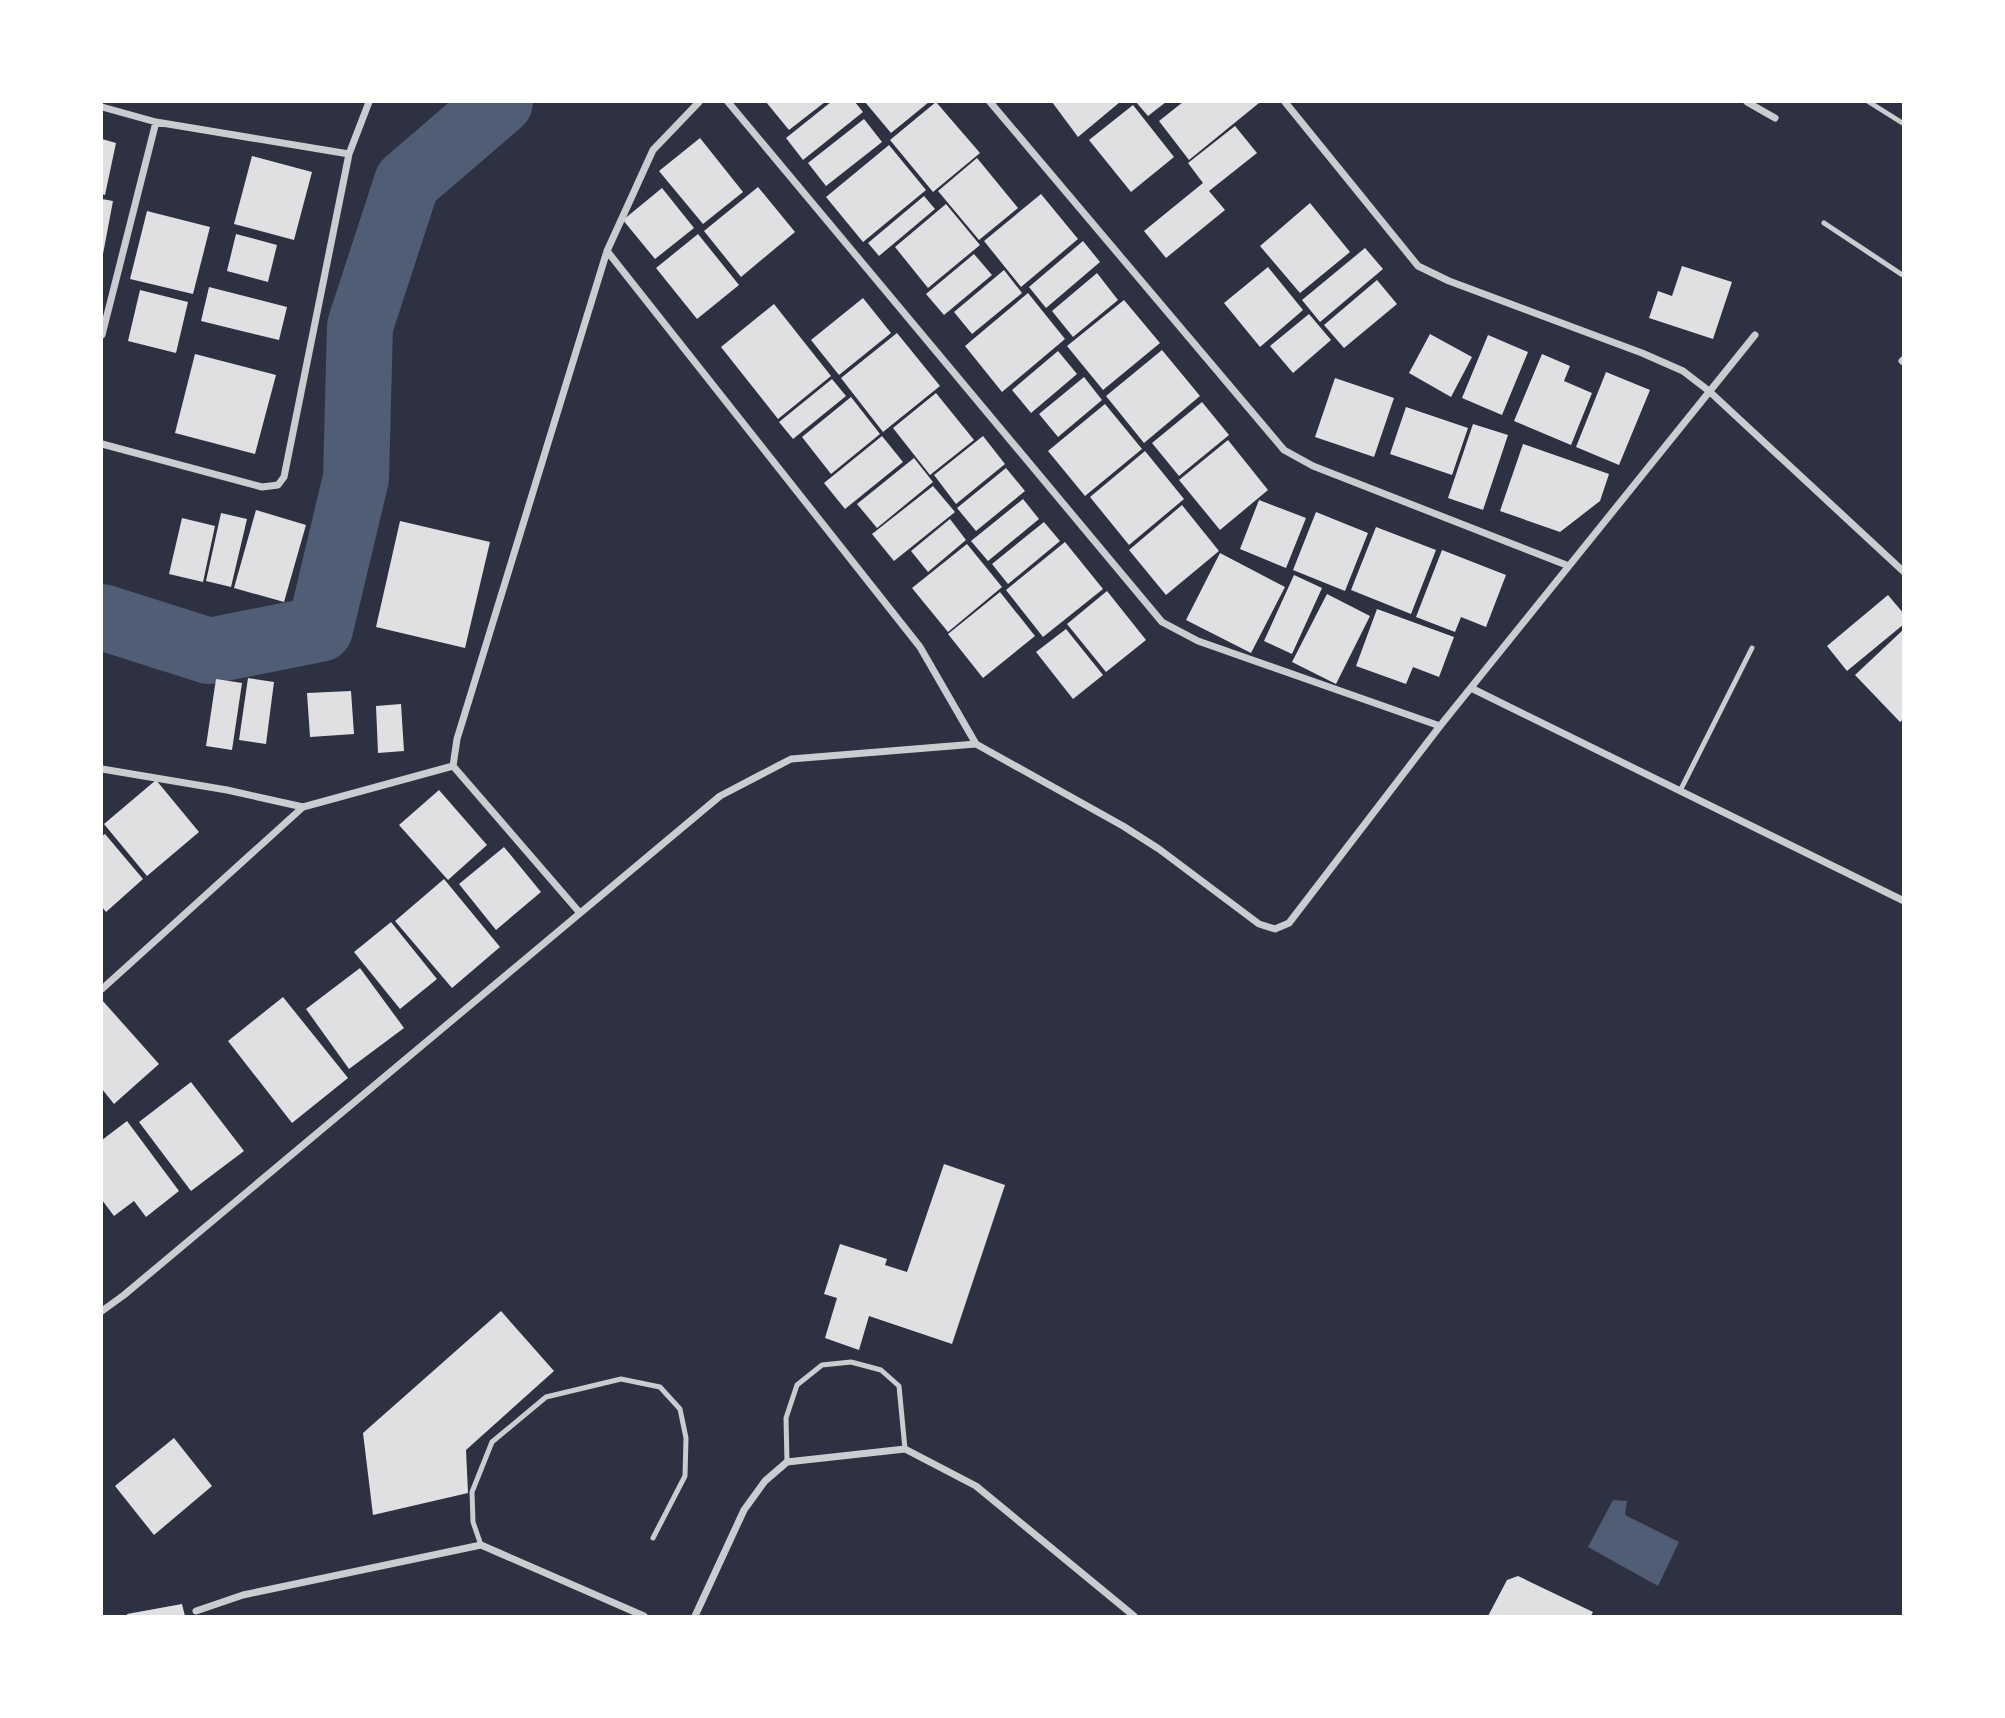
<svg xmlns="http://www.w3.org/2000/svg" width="2005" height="1718" font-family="Literata,serif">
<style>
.water{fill:#4f5d75}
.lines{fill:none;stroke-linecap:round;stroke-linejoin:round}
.river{stroke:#4f5d75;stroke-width:66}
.building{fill:#e0e0e3}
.service{stroke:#caccd0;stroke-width:5}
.minor{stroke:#caccd0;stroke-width:7}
</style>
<rect width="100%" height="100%" fill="#2d3142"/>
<path class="water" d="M1613,1500L1627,1501L1625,1515L1679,1542L1658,1586L1588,1547Z"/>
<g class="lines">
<path class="river" d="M102,617L209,651L320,629L356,478L360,326L407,182L500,102"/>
</g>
<path class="building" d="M766,102H825L789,130Z
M831,102H855L863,112L803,160L786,138Z
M865,102H929L891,133Z
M936,102L980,153L933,192L890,140Z
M1052,102H1120L1078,137Z
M1136,102H1166L1148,116Z
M1183,102H1257L1259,103L1189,160L1159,121Z
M1133,105L1174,157L1131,192L1089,140Z
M864,119L882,142L826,186L808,163Z
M1235,126L1257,153L1209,191L1225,210L1166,258L1144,231L1203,183L1188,163Z
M700,138L743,192L703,224L659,171Z
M102,139L116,143L105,195L102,194Z
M889,145L926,190L863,242L826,197Z
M252,156L312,172L294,240L234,224Z
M977,158L1018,208L979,240L938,191Z
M758,187L795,232L741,277L704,231Z
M662,188L694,228L655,259L623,220Z
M1041,194L1078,239L1021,287L984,241Z
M924,196L935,209L879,256L868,243Z
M102,199L113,201L103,254H102Z
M1310,203L1350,252L1300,293L1260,246Z
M946,204L980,245L928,288L895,247Z
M147,211L210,227L193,294L130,279Z
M236,234L277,245L268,282L227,271Z
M698,234L739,285L697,319L656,268Z
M1083,241L1100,262L1046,308L1029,287Z
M1365,248L1383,269L1320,322L1302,300Z
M974,254L992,275L944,315L926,294Z
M1682,266L1732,282L1713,339L1649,318L1658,291L1672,296Z
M1268,267L1303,310L1260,347L1224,303Z
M1004,270L1022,293L972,334L954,312Z
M1097,273L1118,300L1073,337L1052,311Z
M1377,280L1397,304L1344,348L1324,325Z
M209,287L287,307L279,340L201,321Z
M140,290L188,302L176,353L128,341Z
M1028,293L1065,339L1002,392L965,346Z
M863,298L891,333L839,375L811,340Z
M1124,300L1160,343L1103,390L1067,346Z
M774,304L831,376L778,419L721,347Z
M1309,314L1331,340L1293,373L1270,346Z
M897,333L940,386L883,432L841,378Z
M1430,334L1472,357L1451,397L1409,373Z
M1488,335L1528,352L1502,415L1462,398Z
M1162,350L1200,396L1144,443L1106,396Z
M1058,351L1077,374L1031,413L1012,390Z
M195,354L276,375L255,454L175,433Z
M1542,354L1570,366L1564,381L1592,393L1571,445L1514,421Z
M1606,372L1650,390L1619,465L1576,447Z
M1084,377L1102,400L1058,437L1039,414Z
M1335,378L1394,398L1374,457L1315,437Z
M832,379L846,396L793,439L779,422Z
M936,393L974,440L930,475L893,428Z
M851,397L880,434L831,474L802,437Z
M1202,402L1229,435L1179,476L1152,443Z
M1105,404L1142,449L1085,496L1048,451Z
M1406,407L1468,428L1452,475L1390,454Z
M1473,424L1508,435L1483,510L1448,498Z
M882,436L903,462L845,509L824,483Z
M983,436L1005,464L956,504L934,475Z
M1228,440L1268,490L1220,530L1179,480Z
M1523,444L1609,474L1600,501L1560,532L1500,511Z
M1145,451L1184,499L1129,545L1090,497Z
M914,458L933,482L877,528L857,504Z
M1006,468L1025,491L976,531L957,508Z
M933,486L955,512L894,561L872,534Z
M1023,499L1039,519L988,561L971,541Z
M1259,500L1306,518L1286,568L1240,549Z
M1182,505L1219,551L1166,595L1129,550Z
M256,510L306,525L284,602L234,588Z
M1316,512L1368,533L1345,591L1293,570Z
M221,513L247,519L231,587L206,581Z
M182,518L215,526L203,582L169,574Z
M950,519L966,540L928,572L911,551Z
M400,521L490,542L465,648L376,627Z
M1044,522L1060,541L1008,584L992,564Z
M1376,527L1436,550L1411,614L1351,590Z
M1065,542L1103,589L1043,637L1006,590Z
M967,544L1002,587L948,632L912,588Z
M1442,550L1506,575L1486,627L1461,617L1455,632L1416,617Z
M1220,553L1285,587L1251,653L1186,620Z
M1294,575L1322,588L1292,654L1264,641Z
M1107,591L1146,640L1106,672L1067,624Z
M1000,592L1035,636L983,678L948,634Z
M1327,594L1370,616L1336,684L1292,662Z
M1888,595L1904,614V624L1847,671L1827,646Z
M1377,609L1454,637L1439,677L1413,667L1406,684L1356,666Z
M1066,629L1103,675L1073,699L1036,652Z
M1904,629V719L1900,722L1855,675Z
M248,678L274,682L266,744L239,740Z
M216,679L242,683L232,750L206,746Z
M351,691L354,734L310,737L307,693Z
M401,704L404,751L378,753L376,706Z
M156,780L199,832L147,876L104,824Z
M439,790L487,845L448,880L399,825Z
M105,834L143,879L106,912L102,907V836Z
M504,847L541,892L496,930L459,884Z
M444,879L500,947L452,988L395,921Z
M391,922L437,979L400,1009L354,952Z
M360,968L404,1028L349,1069L306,1009Z
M283,997L348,1078L292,1123L228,1041Z
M102,1000L159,1064L114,1104L102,1089Z
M191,1082L244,1151L191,1191L139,1122Z
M127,1121L179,1191L146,1217L134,1201L114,1216L102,1200V1140Z
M944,1164L1005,1185L952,1344L869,1316L859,1350L825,1338L837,1298L824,1294L840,1244L887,1259L885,1265L907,1272Z
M501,1311L554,1371L466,1450L468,1493L373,1515L363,1433Z
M174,1438L212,1486L154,1535L115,1486Z
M1518,1576L1593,1612L1591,1616H1488L1507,1580Z
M182,1604L185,1616H127V1614Z"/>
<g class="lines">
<path class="service" d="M1869,102L1904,124
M1824,223L1904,276
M1680,791L1752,648
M787,1462L786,1418L797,1385L822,1365L851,1362L881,1370L899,1386L905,1449
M481,1545L473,1522L472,1492L492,1442L546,1397L621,1379L660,1387L680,1409L686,1438L685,1476L653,1538"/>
<path class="minor" d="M728,102L1162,622L1198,641L1440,726
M990,102L1284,450L1313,466L1569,566
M1285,102L1418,266L1449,281L1642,353L1683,371L1709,391L1904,572
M1747,102L1775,118
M102,107L156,122L349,154
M607,251L920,647L976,744
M102,335L156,122
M1902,361L1904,359
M102,444L262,487L278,485L284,477L349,154L369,102
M1471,688L1904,901
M102,769L227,790L303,807L453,766
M580,913L453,766L457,739L607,251L653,150L699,102
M102,989L303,807
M102,1311L124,1295L720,796L791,759L976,744L1123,826L1159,849L1259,924L1275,929L1289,923L1440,726L1755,335
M196,1611L243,1595L481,1545L644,1616
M695,1616L744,1510L765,1481L787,1462L905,1449L976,1486L1134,1616"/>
</g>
<rect width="2005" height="1718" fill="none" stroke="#ffffff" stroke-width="206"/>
</svg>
